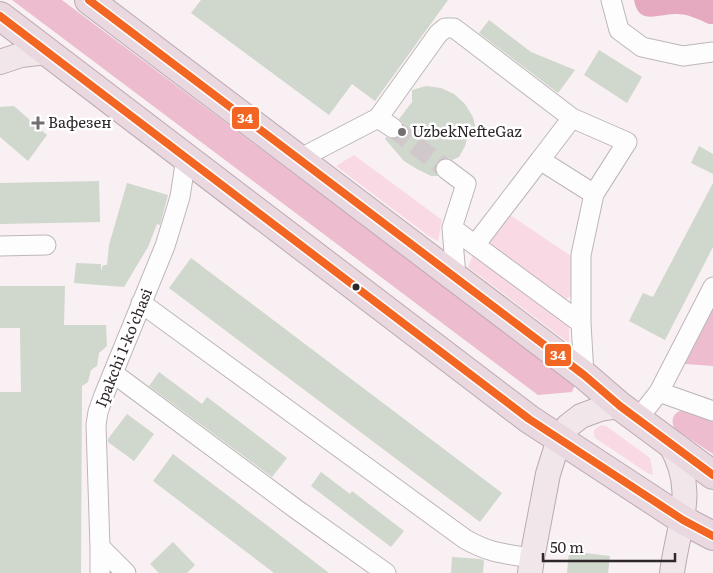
<svg xmlns="http://www.w3.org/2000/svg" width="713" height="573" font-family="Literata,serif">
<style>
.green{fill:#f9d9e4}
.forest{fill:#edbcce}
.water{fill:#e6aac0}
.building{fill:#d0d7cc}
.lines{fill:none;stroke-linecap:round;stroke-linejoin:round}
.minor-tunnel{stroke:#d0c8ca;stroke-width:19;stroke-dasharray:19 9;stroke-linecap:butt}
.minor-casing{stroke:#bdb6b8;stroke-width:21}
.major-casing{stroke:#bda9b1;stroke-width:26}
.highway-casing{stroke:#bda9b1;stroke-width:30}
.minor{stroke:#fefdfd;stroke-width:19}
.major{stroke:#f1e7eb;stroke-width:24}
.highway{stroke:#e9d8df;stroke-width:28}
.bus-1-casing{stroke:#fff;stroke-width:11}
.bus-1{stroke:#f26522;stroke-width:8}
.poi-dot{fill:#756e70;stroke:#fff;stroke-width:2}
.bus-dot{fill:#2f282a;stroke:#fff;stroke-width:2}
.labels{text-anchor:middle;stroke-width:5;stroke-linejoin:round;paint-order:stroke}
.poi-label{font-size:15px;fill:#2f282a;stroke:#fff;text-anchor:start}
.street-label{font-size:15px;fill:#2f282a;stroke:#fff}
.line-badge{stroke:#fff;stroke-width:2}
.badge-label{font-size:14px;text-anchor:middle;font-weight:bold;fill:#fff}
</style>
<rect width="100%" height="100%" fill="#f8f0f2"/>
<path class="green" d="M354,155L442,220L438,241L430,237L336,166Z
M505,215H510L571,256L572,296L564,300L488,244V234Z
M473,255L569,326V343L468,267Z
M601,425L606,426L650,458L653,473L652,475L649,474L595,438L594,434V430Z"/>
<path class="forest" d="M12,0H62L553,368L576,382L572,392L538,395Z
M713,306V366L685,364Z
M682,410H685L713,420V454L675,429C670,421 673,413 682,410Z"/>
<path class="water" d="M634,0H713V24H709C698,19 688,14 676,14C659,13 639,27 634,0Z"/>
<path class="building" d="M201,0H448L375,101L352,84L329,115L191,13Z
M489,20L531,52L575,70L558,93L479,33Z
M599,50L642,77L627,103L584,75Z
M426,86L441,88L454,94L465,104L473,117L476,131L469,133L465,146L459,157L452,160L448,158L442,159L437,162L435,168L436,173L438,176H431L417,169L404,161L385,139L386,137L392,139L398,138L402,135L404,128L403,123L399,119L412,102V90Z
M14,106L47,135L28,161L0,137V107Z
M699,146L713,154V174L691,163Z
M99,181L100,222L0,224V183Z
M127,183L168,195L160,225L157,224L148,247L124,287L74,283L76,263L101,264V271L103,265H107L109,245Z
M713,183V247L665,340L629,321L643,293L653,297Z
M191,258L502,493L480,522L169,288Z
M0,286H65L64,325H106L107,346L99,353L97,366L91,370L88,382L82,386L81,573H0V392H21L20,328H0Z
M159,372L202,404L207,397L287,458L272,477L149,386Z
M127,414L154,434L134,461L108,442V439Z
M173,454L264,523L329,573H274L153,481Z
M321,472L350,494L352,491L404,531L391,547L311,486Z
M173,542L195,565L187,573H159L150,564Z
M569,551L610,556L608,573H567Z
M452,557L480,559L484,560L483,573H451Z"/>
<g class="lines">
<path class="minor-tunnel" d="M393,128L446,169"/>
<g class="minor-casing">
<path id="minor" d="M611,0L619,30L642,47L683,56L713,52
M378,118L438,34L445,28H454L572,118
M299,159L378,118L393,128
M540,160L572,118L627,142L594,194
M446,169L466,184L452,228L456,277
M452,228L581,323
M475,245L540,160L594,194L581,255V323L584,375
M0,246L46,245
M141,303L465,539C489,553 505,554 532,558
M113,373L296,509L386,573
M659,392L713,287
M637,420L659,392L713,411
M100,547L126,573
M100,573V547L96,425L98,412L104,395L165,246L180,197L186,158"/>
</g>
<g class="major-casing">
<path id="major" d="M0,62L21,55L47,52
M670,444C698,492 678,524 672,573
M530,573L532,558L548,474L559,439L568,426L581,416L600,409L620,406"/>
</g>
<g class="highway-casing">
<path id="highway" d="M89,0L584,375L620,406L713,475
M0,16L529,419L683,520L713,536"/>
</g>
<use href="#minor" class="minor"/>
<use href="#major" class="major"/>
<use href="#highway" class="highway"/>
<g class="bus-1-casing">
<path id="bus-1" d="M89,0L584,375L620,406L713,475
M0,16L529,419L683,520L713,536"/>
</g>
<use href="#bus-1" class="bus-1"/>
</g>
<g class="poi-dot">
<path d="M35.5 115.5h5v5h5v5h-5v5h-5v-5h-5v-5h5z"/>
<circle cx="402" cy="132" r="5"/>
</g>
<circle class="bus-dot" cx="356" cy="287" r="4.5"/>
<g class="labels">
<g class="poi-label">
<text x="48" y="128">Вафезен</text>
<text x="412" y="137">UzbekNefteGaz</text>
</g>
<g class="street-label">
<text transform="translate(124 348) rotate(-68)" y="5">Ipakchi 1-ko'chasi</text>
</g>
</g>
<g class="line-badge">
<rect x="231" y="106" width="29" height="24" rx="5" fill="#f26522"/>
<rect x="544" y="343" width="28" height="24" rx="5" fill="#f26522"/>
</g>
<g class="badge-label">
<text x="245" y="123">34</text>
<text x="558" y="360">34</text>
</g>
<path d="M543 553v8h132v-8" fill="none" stroke="#2f282a" stroke-width="2.5"/>
<text x="550" y="553" font-size="15" fill="#2f282a" stroke="#ffffff" stroke-width="4" paint-order="stroke">50 m</text>
</svg>
